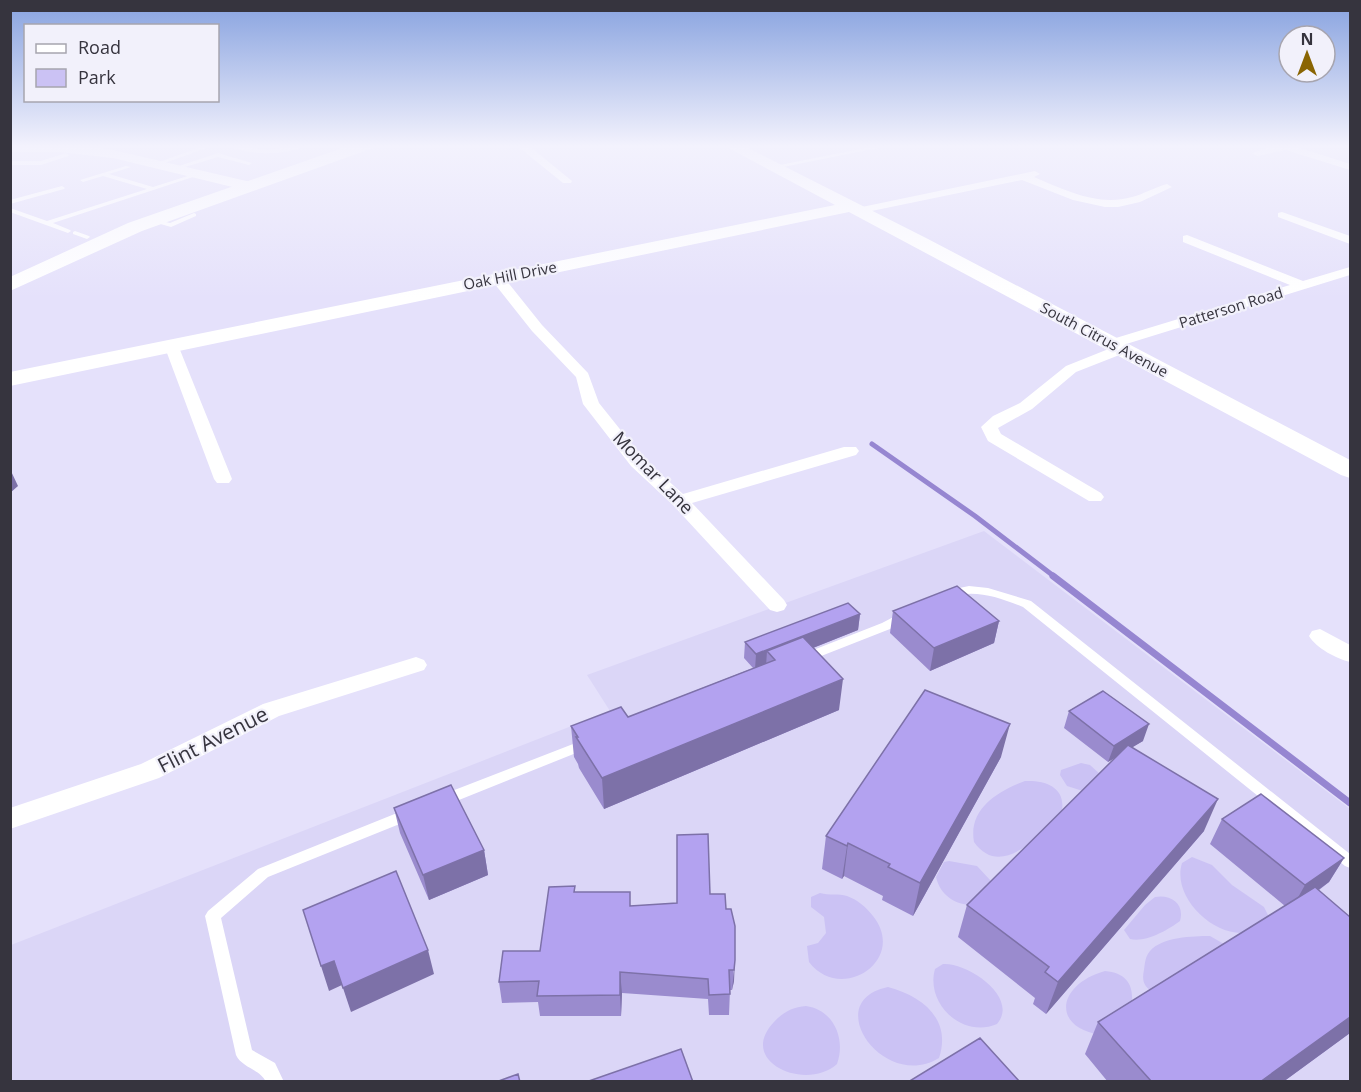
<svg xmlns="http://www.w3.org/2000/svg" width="1361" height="1092" font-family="'Open Sans',sans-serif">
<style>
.built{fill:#dbd6f7}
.green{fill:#cbc2f4}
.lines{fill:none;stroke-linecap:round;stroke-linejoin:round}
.stream-far1{stroke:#9686d1;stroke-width:5}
.stream{stroke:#9686d1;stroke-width:7}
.lane{fill:#fff;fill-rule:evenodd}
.street{fill:#fff;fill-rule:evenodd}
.secondary{fill:#fff;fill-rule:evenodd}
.primary{fill:#fff;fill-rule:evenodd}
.wall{fill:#9a8bce}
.shaded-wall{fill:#7d71a8}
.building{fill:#b3a2f0;stroke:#7d71a8;stroke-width:1.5}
.labels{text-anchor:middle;stroke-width:4.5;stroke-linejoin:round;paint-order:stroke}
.far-street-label{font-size:15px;fill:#36343e;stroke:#f2f1fb}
.street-label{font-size:18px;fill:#36343e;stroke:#f2f1fb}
.near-street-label{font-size:21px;fill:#36343e;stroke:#f2f1fb}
</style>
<rect width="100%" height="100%" fill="#e5e1fb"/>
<path class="built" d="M984,531L1350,809V1081L11,1082V945L610,711L587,675Z"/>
<path class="green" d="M1081,763L1090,765L1101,775L1083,791L1067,786L1060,775L1061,770Z
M1025,781C1048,780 1068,789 1061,815C1039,835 1001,880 974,842C968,809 998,791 1025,781Z
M1192,857L1212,865L1232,885L1264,907L1270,919C1262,923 1250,933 1241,933C1209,933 1172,895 1182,863Z
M949,861L977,866L991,881L973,905C955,905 940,895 936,877L944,862Z
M820,893C829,896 839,893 847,896C858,900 866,907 873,916C908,960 841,1004 809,962L807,946L818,943L826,933L824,917L811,907V897Z
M1155,897C1171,894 1185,904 1180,921C1168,930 1145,943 1130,939L1124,930L1145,905Z
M1210,936L1224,944L1151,991C1143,985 1142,979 1144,970C1145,963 1145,957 1150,951C1162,937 1193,936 1210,936Z
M943,964C967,962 1020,997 997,1024C963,1039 925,1004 935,969Z
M1105,971C1129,973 1135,988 1131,1009L1101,1035C1050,1027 1058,984 1105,971Z
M888,987C922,996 952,1019 939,1058C884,1092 819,1001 888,987Z
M806,1006C834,1010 846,1039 837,1064C806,1092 736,1062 774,1022C783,1012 793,1007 806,1006Z"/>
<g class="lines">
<path class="stream-far1" d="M872,444L975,516L1055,577"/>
<path class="stream" d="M1053,576L1350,803"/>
<path class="lane" d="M206,145H215L159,165L154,164Z
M226,145L267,150L308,145C284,156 250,156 226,145Z
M880,145H893L773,169L770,167Z
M66,153L69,155L68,156L41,165H10V161H41Z
M218,153L252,163L249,165L218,157L175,170L170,169Z
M126,166L131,167L109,174L153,187L194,174L199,175L53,223L70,230L71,231L68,233L10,212V208L47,221L147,189L103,176L83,182L80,180Z
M62,186L65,188L64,189L10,204V200Z
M194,213L196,214V216L171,227L150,221L153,219L170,223Z
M75,231L89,236L90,237L87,239L73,234V232Z
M969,586L988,588L1031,601L1350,854V868L1345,866L1023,607C998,597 976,589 949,597L943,593L945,591Z
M903,612L909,616L907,619L890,629L811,660H803L801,657L803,654L882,623Z
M586,739L591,741L593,744L591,747L449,804L444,805L439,804L437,800L439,796Z
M407,809L412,811L414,815L412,819L268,877L221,918L252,1050L275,1063L284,1082H266C260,1069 242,1068 236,1055L205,916L208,911L258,869Z"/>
<path class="street" d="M516,145H528L572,181L571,183H563Z
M1275,145H1297V147L1350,164V170L1286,150L1257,156L1252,153Z
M1035,171L1040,174L1034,177C1065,190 1098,207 1132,197C1144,194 1155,187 1167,184L1172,187L1140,202L1118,207H1105L1073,200L1022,180L857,214L851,211L857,208Z
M1282,212L1350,236V244L1278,217V213Z
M1187,235L1303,281L1350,267V275L1123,345L1129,349L1127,352L1076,372L1032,409L998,428L1001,434L1101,493L1104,497L1101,501H1089L988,441L981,427L993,416L1020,403L1066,366L1111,348L1104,344L1106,341L1290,285L1183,242V236Z
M497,274L502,275L542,325L588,373L599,403L643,458L683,494L844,447H856L859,451L856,455L692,503L784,600L787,605L784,610L777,612L770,610L673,505L631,466L583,404L576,377L532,331L490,278Z
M171,341L178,345L232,479L229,483H217L214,479L164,345Z
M1320,629L1350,645V662C1337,659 1316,648 1309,636L1312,631Z
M416,657L424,660L427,665L424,670L279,716L159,778L10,829V808L141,764L263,704Z"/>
<path class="secondary" d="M10,145H74L113,150L255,183L257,186L249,191L113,158L59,152H10Z
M723,145H742L928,239L1350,460V478L1341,475L849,212L10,386V372L835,205Z"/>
<path class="primary" d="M351,145H375L373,148L142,231L10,291V277L128,223Z"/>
</g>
<path class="wall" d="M893,611L999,621L994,643L930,671L890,633Z
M860,614L858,630L813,648L839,710L604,809L579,768L578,764L574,757L571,726L628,717L753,668L744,658L745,642Z
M1069,711L1143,741L1132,747L1204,831L1046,1014L1033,1004L1035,998L958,937L967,905L1116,757L1108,762L1064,728Z
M1001,757L913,916L882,900L883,896L844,876L842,879L822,869L826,836Z
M394,808L484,850L488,875L429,900L400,833Z
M1222,819L1344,858L1329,882L1319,890L1350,1033L1283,1082H1108L1085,1054L1098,1022L1285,906L1210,844Z
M710,894L726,909H731L734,981L732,990H730L729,1015H709L708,999L622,993L621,1016H540L538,1002L502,1003L499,982L540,951L630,906L677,903Z"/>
<path class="shaded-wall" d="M10,469L18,486L10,493Z
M860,614L858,630L775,663V660L767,651L766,666L755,670L756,654Z
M999,621L994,643L930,671L934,648Z
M843,679L839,710L604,809L602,778Z
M1010,724L1001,757L913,916L920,883Z
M1149,724L1143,741L1108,762L1114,746Z
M1218,799L1204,831L1046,1014L1058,982Z
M848,843L844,876L842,879L847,846Z
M484,850L488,875L429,900L423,875Z
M1344,858L1329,882L1291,910L1305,885Z
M428,950L434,974L351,1012L343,988Z
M735,960L734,981L732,990Z
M334,961L342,985L329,991L321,966Z
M620,972L622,993L621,1016L620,995Z
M1350,1017V1033L1283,1082H1260Z"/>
<path class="building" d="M957,586L999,621L934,648L893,611Z
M848,603L860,614L756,654L745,642Z
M803,637L843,679L602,778L576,737H578L571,726L621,707L628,717L775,660L767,651Z
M925,690L1010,724L920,883L888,867L890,864L848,843L847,846L826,836Z
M1103,691L1149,724L1114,746L1069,711Z
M1128,745L1218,799L1058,982L1045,972L1049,967L967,905Z
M451,785L484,850L423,875L394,808Z
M1261,794L1344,858L1305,885L1222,819Z
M708,834L710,894H725L726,909H731L735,926V960L734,970H729L730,994L709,995L708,979L620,972V995L537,996L539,981L499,982L503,951H540L549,887L575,886L574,892H630V906L677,903V835Z
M396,871L428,950L343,988L334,961L321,966L303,910Z
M1315,887L1350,917V1017L1260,1082H1152L1098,1022Z
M980,1038L1020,1082H908Z
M681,1049L693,1082H586Z
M518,1074L520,1082H496Z"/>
<linearGradient id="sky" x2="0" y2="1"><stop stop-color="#87a2df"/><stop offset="0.49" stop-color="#f3f2fd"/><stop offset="1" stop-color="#f3f2fd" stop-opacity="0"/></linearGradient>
<rect width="1361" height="298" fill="url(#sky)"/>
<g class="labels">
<g class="far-street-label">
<text transform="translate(510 276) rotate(-11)" y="5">Oak Hill Drive</text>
<text transform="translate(1231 308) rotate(-17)" y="5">Patterson Road</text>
<text transform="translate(1104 340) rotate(28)" y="5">South Citrus Avenue</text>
</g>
<g class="street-label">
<text transform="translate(653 473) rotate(46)" y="6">Momar Lane</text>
</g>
<g class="near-street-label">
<text transform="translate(213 740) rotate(-27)" y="7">Flint Avenue</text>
</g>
</g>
<rect width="1361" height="1092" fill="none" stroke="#36343e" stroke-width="24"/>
<rect x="24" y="24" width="195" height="78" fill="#f2f1fb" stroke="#a7a5af" stroke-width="1.5"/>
<rect x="36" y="44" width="30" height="9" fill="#ffffff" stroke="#a7a5af" stroke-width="1.5"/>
<text x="78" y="54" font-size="18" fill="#36343e">Road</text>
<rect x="36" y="69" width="30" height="18" fill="#cbc2f4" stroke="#a7a5af" stroke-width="1.5"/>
<text x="78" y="84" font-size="18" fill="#36343e">Park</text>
<g transform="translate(1307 54)"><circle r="28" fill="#f2f1fb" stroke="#a7a5af" stroke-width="1.5"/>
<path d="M0-4.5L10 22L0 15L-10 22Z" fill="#8a6503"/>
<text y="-9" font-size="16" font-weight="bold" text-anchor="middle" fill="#36343e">N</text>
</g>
</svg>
